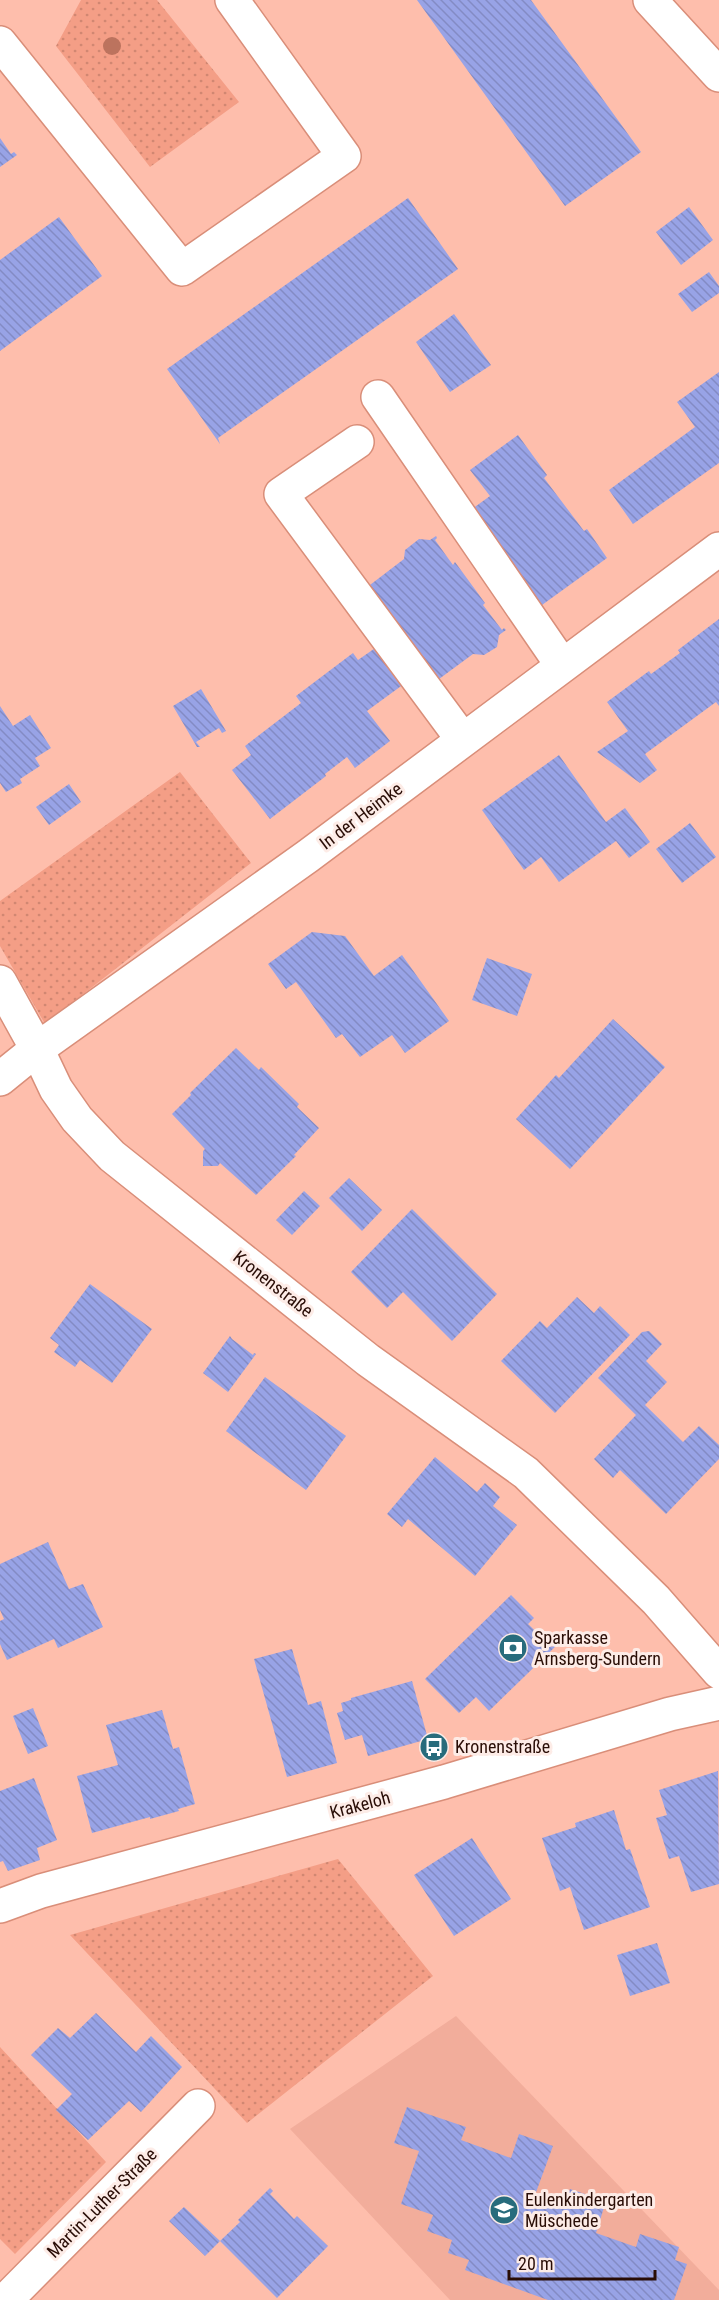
<svg xmlns="http://www.w3.org/2000/svg" width="719" height="2300" font-family="'Roboto Condensed',sans-serif">
<style>
.built{fill:#f2ad9b}
.grass{fill:url(#grass-dots)}
.building{fill:url(#building-back-hatch)}
.lines{fill:none;stroke-linecap:round;stroke-linejoin:round}
.minor-casing{stroke:#d98e79;stroke-width:36}
.major-casing{stroke:#d98e79;stroke-width:36}
.minor{stroke:#fff;stroke-width:33}
.major{stroke:#fff;stroke-width:33}
.tree{fill:#bc735e}
.labels{text-anchor:middle;stroke-width:6;stroke-linejoin:round;paint-order:stroke}
.street-label{font-size:18px;fill:#290d06;stroke:#fdece7}
.poi-label{font-size:18px;fill:#290d06;stroke:#fdece7;text-anchor:start}
</style>
<defs>
<pattern id="grass-dots" width="8" height="8" patternUnits="userSpaceOnUse" patternTransform="scale(1.5)"><rect width="8" height="8" fill="#f49e86"/><path d="M2 2h.1M6 6h.1" fill="none" stroke="#d18772" stroke-width="1.8" stroke-linecap="round"/></pattern>
<pattern id="building-back-hatch" width="6" height="6" patternUnits="userSpaceOnUse" patternTransform="scale(1.5)"><rect width="6" height="6" fill="#98a3e6"/><path d="M-1 5l2 2M0 0l6 6M5-1l2 2" fill="none" stroke="#838bc4"/></pattern>
</defs>
<rect width="100%" height="100%" fill="#febeac"/>
<path class="built" d="M456,2016L719,2290V2300H450L290,2129Z"/>
<path class="grass" d="M81,0H157L239,102L150,167L56,46Z
M180,772L251,863L45,1024L0,946V901Z
M338,1859L433,1976L247,2123L70,1935Z
M0,2047L106,2162L15,2254L0,2239Z"/>
<path class="building" d="M417,0H531L641,152L565,206Z
M0,138L11,154L14,152L17,155L0,167Z
M408,198L458,269L218,438L220,444L167,369Z
M689,207L713,240L681,265L656,232Z
M59,217L102,276L0,351V260Z
M709,272L719,286V293L692,312L678,294Z
M454,314L491,365L450,392L416,342Z
M719,372V463L633,524L609,490L695,427L677,402Z
M518,435L547,475L544,478L584,531L587,529L607,558L542,605L472,509L490,496L470,470Z
M436,536L437,538L435,540L453,565L455,562L485,603L483,605L502,630L504,628L506,630L499,635L497,647L484,655L473,654L435,682L366,588L404,559L405,550L419,539L430,540Z
M719,619V706L716,702L645,754L657,770L640,783L597,752L628,731L607,702L649,671L651,674L680,653L678,650Z
M381,644L408,681L367,711L390,741L355,768L347,757L325,774L326,776L270,819L232,770L251,755L245,746L301,703L296,696L353,653L358,660Z
M201,689L226,731L222,733L219,728L196,742L200,747H197L173,706Z
M0,706L13,726L30,715L51,748L35,758L40,766L20,779L22,783L6,792L0,783Z
M559,755L606,822L625,808L650,842L629,858L616,841L559,882L541,857L524,870L482,810Z
M69,784L81,802L49,825L36,807Z
M690,823L716,857L682,883L656,849Z
M312,932L345,936L374,976L402,955L449,1021L405,1053L392,1035L360,1057L342,1034L336,1038L296,982L286,989L268,964Z
M487,958L532,974L517,1016L472,1000Z
M613,1019L665,1067L570,1169L516,1119L556,1075L559,1078Z
M236,1048L259,1070L261,1067L299,1104L297,1107L319,1128L294,1155L296,1156L256,1195L220,1163L218,1166H203V1151L205,1149L172,1114L191,1095L190,1093Z
M349,1178L382,1210L362,1231L329,1198Z
M304,1191L320,1206L292,1235L276,1220Z
M412,1209L497,1294L452,1341L403,1292L387,1308L351,1272Z
M90,1284L152,1329L112,1383L80,1360L75,1367L54,1352L59,1345L50,1338Z
M577,1297L594,1313L600,1306L630,1335L555,1413L501,1361L540,1321L547,1328Z
M649,1331L662,1344L646,1361L667,1382L645,1405L683,1442L699,1426L719,1445V1459L666,1514L620,1470L613,1478L594,1459L636,1415L598,1378L642,1332Z
M230,1336L232,1339L253,1355L254,1353L256,1354L228,1392L203,1373Z
M265,1377L346,1436L306,1490L226,1431Z
M435,1457L477,1492L485,1483L500,1497L493,1506L517,1525L475,1576L408,1519L402,1527L387,1514Z
M48,1542L69,1589L83,1584L103,1627L58,1648L54,1639L7,1660L0,1644V1621L4,1619L0,1610V1564Z
M511,1595L534,1618L528,1624L552,1647L557,1642L559,1643L489,1711L476,1697L459,1713L425,1679Z
M292,1649L308,1705L321,1701L337,1763L287,1777L254,1659Z
M412,1681L428,1739L368,1756L362,1735L345,1740L337,1713L343,1711L341,1703L351,1700V1698Z
M33,1708L48,1746L28,1754L13,1716Z
M162,1710L173,1749L179,1747L195,1804L178,1809L179,1811L150,1819V1817L92,1833L77,1776L118,1765L106,1725Z
M718,1771L719,1884L691,1892L679,1856L669,1859L656,1818L667,1815L659,1790Z
M34,1778L57,1840L37,1848L40,1860L8,1871L3,1861L0,1862V1791Z
M614,1810L626,1850L630,1849L650,1907L584,1930L570,1887L560,1891L542,1838L576,1827L575,1823Z
M472,1838L511,1899L454,1936L414,1875Z
M657,1943L670,1983L630,1996L617,1955Z
M96,2013L136,2052L151,2036L182,2067L141,2112L129,2101L88,2140L56,2110L72,2094L31,2055L58,2028L70,2038Z
M407,2107L466,2127L461,2140L511,2158L519,2134L553,2146L535,2195L564,2206L570,2189L606,2201L596,2233L636,2247L640,2234L679,2247L675,2260L687,2264L674,2300H548L465,2270L469,2260L448,2253L452,2240L427,2231L433,2215L401,2204L419,2151L394,2143Z
M270,2188L273,2191L270,2194L294,2219L297,2216L328,2246L277,2298L220,2241L240,2222L238,2220Z
M184,2207L220,2241L205,2256L169,2221Z"/>
<g class="lines">
<g class="minor-casing">
<path id="minor" d="M0,43L182,269L344,156L232,0
M378,397L562,665
M357,442L281,494L463,740
M0,982L37,1049L56,1089L77,1119L112,1156L368,1360L526,1473L656,1600L719,1672
M0,1079L37,1049L308,856L719,549
M0,1906L41,1891L444,1782L670,1714L719,1703
M6,2300L198,2106"/>
</g>
<g class="major-casing">
<path id="major" d="M650,0L719,75"/>
</g>
<use href="#minor" class="minor"/>
<use href="#major" class="major"/>
</g>
<circle class="tree" cx="112" cy="46" r="9"/>
<defs>
<g id="bank-disc" transform="scale(1.5)"><circle r="9.5" fill="#286c7c" stroke="#fdece7"/><path d="M-6-4H6V4H-6ZM0-2.3a2.3 2.3 0 1 0 0 4.6a2.3 2.3 0 1 0 0-4.6Z" fill="#fff"/></g>
<g id="bus-disc" transform="scale(1.5)"><circle r="9.5" fill="#286c7c" stroke="#fdece7"/><path d="M-5-6H5V4H4V6H2V4H-2V6H-4V4H-5ZM-3.5-4V0h7V-4ZM-3.5 1.2v1.5H-2V1.2ZM2 1.2v1.5H3.5V1.2Z" fill="#fff"/></g>
<g id="school-disc" transform="scale(1.5)"><circle r="9.5" fill="#286c7c" stroke="#fdece7"/><path d="M0-5L7-2L0 1L-7-2ZM-4 1L0 2.5L4 1V4Q0 6-4 4Z" fill="#fff"/></g>
</defs>
<g fill-rule="evenodd">
<use href="#bank-disc" x="513" y="1648"/>
<use href="#bus-disc" x="434" y="1747"/>
<use href="#school-disc" x="504" y="2210"/>
</g>
<g class="labels">
<g class="street-label">
<text transform="translate(361 816) rotate(-37)" y="6">In der Heimke</text>
<text transform="translate(273 1284) rotate(38)" y="6">Kronenstraße</text>
<text transform="translate(360 1805) rotate(-15)" y="6">Krakeloh</text>
<text transform="translate(102 2203) rotate(-45)" y="6">Martin-Luther-Straße</text>
</g>
<g class="poi-label">
<text x="534" y="1644">Sparkasse<tspan x="534" dy="21">Arnsberg-Sundern</tspan></text>
<text x="455" y="1753">Kronenstraße</text>
<text x="525" y="2206">Eulenkindergarten<tspan x="525" dy="21">Müschede</tspan></text>
</g>
</g>
<path d="M509 2270v9h146v-9" fill="none" stroke="#290d06" stroke-width="3"/>
<text x="518" y="2270" font-size="18" fill="#290d06" stroke="#fdece7" stroke-width="4.5" paint-order="stroke">20 m</text>
</svg>
